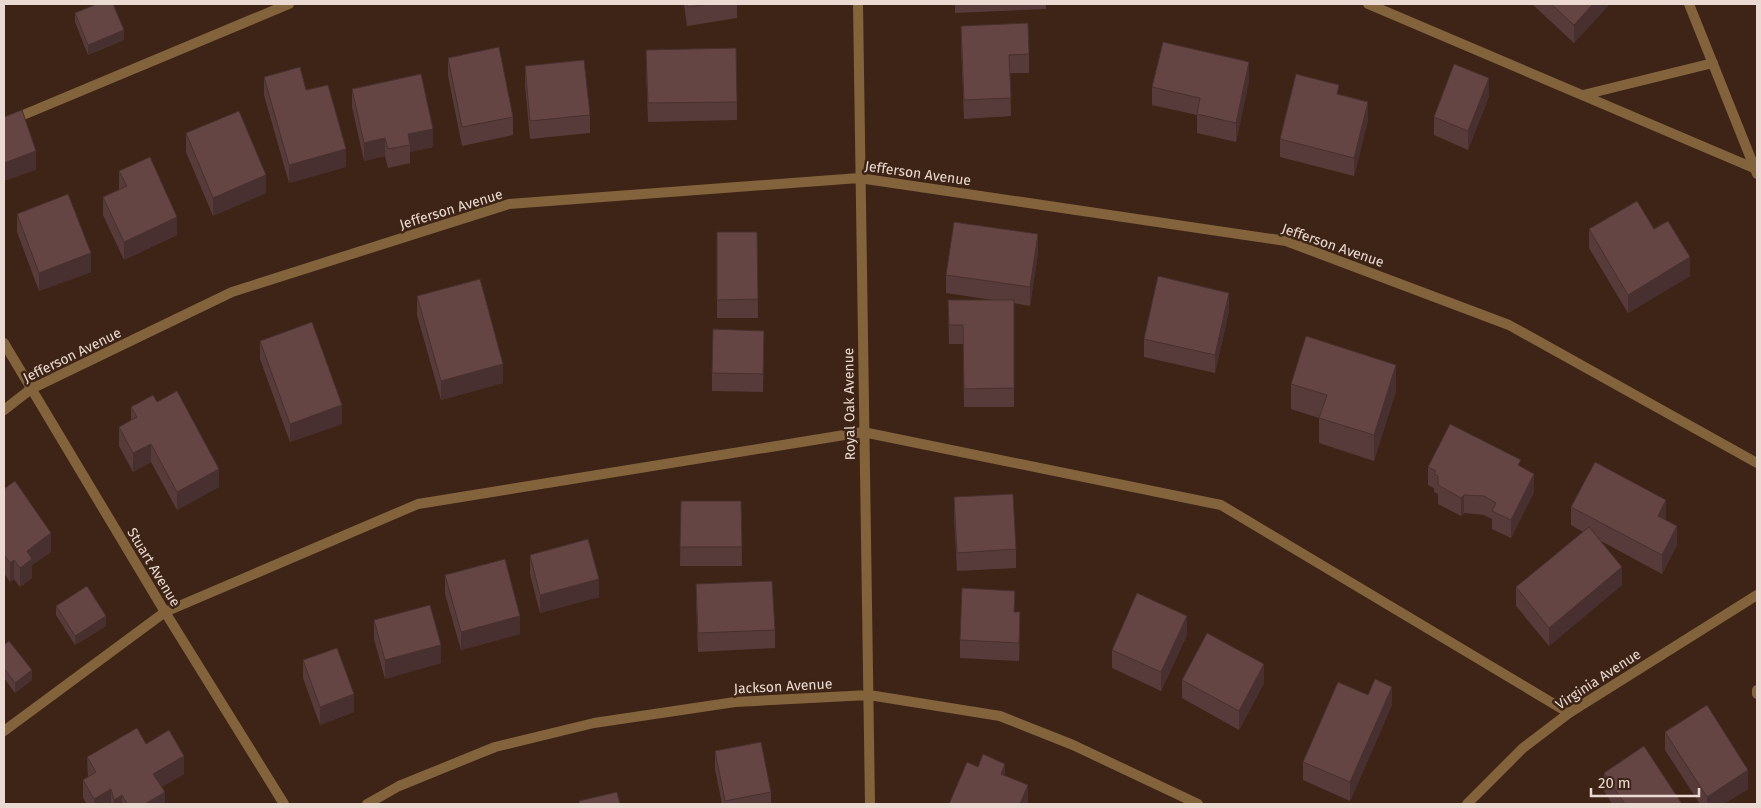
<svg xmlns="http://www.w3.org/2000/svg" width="1761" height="808" font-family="'Fira Sans',sans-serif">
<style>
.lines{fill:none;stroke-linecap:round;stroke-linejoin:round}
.service{stroke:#83633c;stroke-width:10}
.minor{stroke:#83633c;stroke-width:10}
.wall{fill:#573b3a}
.shaded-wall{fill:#47302f}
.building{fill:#654543;stroke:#47302f}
.labels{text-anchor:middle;stroke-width:5;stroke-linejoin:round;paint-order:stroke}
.street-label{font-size:14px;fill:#ebdad1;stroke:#3d2416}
</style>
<rect width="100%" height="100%" fill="#3d2416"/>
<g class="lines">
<path class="service" d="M1368,4L1756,169
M1583,95L1713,63
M4,123L289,4
M1757,690V694
M4,731L165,612L418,504L863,432L1221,505L1569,713"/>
<path class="minor" d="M858,4L870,804
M1689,4L1757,174
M4,343L165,612L284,804
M4,410L31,389L232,292L509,204L859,178L1286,241L1509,325L1757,463
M367,804L399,786L495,747L594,723L735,702L869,695L1000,716L1073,745L1198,804
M1467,804L1523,748L1569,713L1757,595"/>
</g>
<path class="wall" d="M684,4H737V18L687,26Z
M955,4H1046V9L955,13Z
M1532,4H1608V6L1574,43Z
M75,13L124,40L88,55L75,22Z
M961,26L1029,54V73H1010L1011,116L964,119L961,45Z
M448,58L513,117V135L462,146L448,76Z
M525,66L590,115V133L530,139L525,85Z
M646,68L737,102V120L648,122Z
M264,77L306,90L346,167L289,183L264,95Z
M1249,81L1236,142L1197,133V115L1152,105V87Z
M352,89L433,147L410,152V163L388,168L385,156L364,161L352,107Z
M1339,94L1368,120L1354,176L1280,157V139Z
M1489,96L1468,150L1434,135V117Z
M186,133L266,193L213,216L186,152Z
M119,171L177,235L124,260L103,215V197L119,190Z
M17,214L91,272L39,291L17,232Z
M1589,229H1654L1690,276L1628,313L1589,248Z
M717,232H757L758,318H717Z
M1038,253L1030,306L1014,303V407H964L963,344H949L948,300H993L946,293V275Z
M417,296L503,383L441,400L417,315Z
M1229,311L1215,373L1144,357V339Z
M260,341L342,424L290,442L260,359Z
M764,349L763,392L712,391V373Z
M1291,384L1396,391L1374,461L1319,443V418L1291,409Z
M157,402L219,487L177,510L151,462L133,472L119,446V427L131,420V407Z
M1428,467H1521L1534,492L1511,538L1492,529V519L1484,515L1464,513L1461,516L1438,504V494L1434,492V488L1428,485Z
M4,489L51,552L32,565V578L20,587L14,579L10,582L4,573Z
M954,497L1016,549V568L957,571L954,516Z
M681,501H741L742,566H680Z
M1571,507L1666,518L1665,520L1677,545L1662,574L1601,541L1622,585L1549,646L1516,606V587L1583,532L1571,525Z
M530,555L599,597L540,613L530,574Z
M445,575L520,634L461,650L445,594Z
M696,584L775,630V648L698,652L696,603Z
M56,606L106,626L75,645L56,615Z
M1015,612L1020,631L1019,661L960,658V640Z
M374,620L441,663L385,679L374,639Z
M1187,635L1161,691L1112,668V650Z
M4,645L32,680L15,693L4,678Z
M303,660L354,712L320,725L303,678Z
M1182,680L1264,683L1239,730L1182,698Z
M1368,695L1392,705L1350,801L1303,780V762Z
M1665,732L1748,789L1724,804H1700L1665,750Z
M146,744L184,774L161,787L165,804H87L83,798V780L88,777L87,757Z
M715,751L771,792V804H722L715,769Z
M1604,773L1682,804H1612L1604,791Z"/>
<path class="shaded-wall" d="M1593,4H1608V6L1574,43V25Z
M124,30V40L88,55V45Z
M1249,62V81L1236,142V123Z
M1489,78V96L1468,150V131Z
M1368,102V120L1354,176V158Z
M433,129V147L410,152V145L408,134Z
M385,138V156L364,161V143Z
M346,149V167L289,183V165Z
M36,151V170L4,181V163Z
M266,175V193L213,216V198Z
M177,217V235L124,260V242Z
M1038,234V253L1030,306V287Z
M91,253V272L39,291V273Z
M1690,257V276L1628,313V295Z
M1229,293V311L1215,373V355Z
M503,364V383L441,400V381Z
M1396,365V391L1374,461V435Z
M342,405V424L290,442V424Z
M151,444V462L133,472V453Z
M219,469V487L177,510V492Z
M1534,474V492L1511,538V520Z
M1464,495V513L1461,516V498Z
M1666,500V518L1658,534V516Z
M1677,526V545L1662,574V555Z
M51,533V552L32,565V578L20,587V568L27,551Z
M14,560V579L10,582V563Z
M1622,567V585L1549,646V628Z
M599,579V597L540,613V595Z
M1020,612V631L1019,661V643Z
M106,616V626L75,645V636Z
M520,616V634L461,650V632Z
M1187,616V635L1161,691V672Z
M441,645V663L385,679V660Z
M1264,664V683L1239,730V711Z
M32,670V680L15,693V683Z
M1392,687V705L1350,801V782Z
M354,694V712L320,725V707Z
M184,756V774L153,792V774Z
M1005,764V782L1001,774Z
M1748,770V789L1724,804H1707V797Z
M1028,785V804H1020Z
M111,789V804H94V799Z
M165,792V804H145Z
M122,795V804H114V800Z"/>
<path class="building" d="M97,4H113L124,30L88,45L75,13Z
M687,4H711L687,7Z
M1551,4H1593L1574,25Z
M1028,23L1029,54L1009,55L1011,98L964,100L961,26Z
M1163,42L1249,62L1236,123L1197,114L1200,98L1152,87Z
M499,47L513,117L462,127L448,58Z
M736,48L737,102L648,103L646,50Z
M584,60L590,115L530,121L525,66Z
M1454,64L1489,78L1468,131L1434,117Z
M300,67L306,90L328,85L346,149L289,165L264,77Z
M421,74L433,129L408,134L410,145L388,149L385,138L364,143L352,89Z
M1296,74L1339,85L1337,94L1368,102L1354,158L1280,139Z
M22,110L36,151L4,163V117Z
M239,111L266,175L213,198L186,133Z
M150,157L177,217L124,242L103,197L127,186L119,171Z
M68,194L91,253L39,273L17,214Z
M1637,201L1654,229L1668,221L1690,257L1628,295L1589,229Z
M954,222L1038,234L1030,287L946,275Z
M717,232H757L758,299L717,300Z
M1158,276L1229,293L1215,355L1144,339Z
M480,279L503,364L441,381L417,296Z
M948,300H1014V388L964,389L963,325H949Z
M312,322L342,405L290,424L260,341Z
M713,329L764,331L763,374L712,373Z
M1306,336L1396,365L1374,435L1319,418L1327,395L1291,384Z
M177,391L219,469L177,492L151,444L133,453L119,427L137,417L131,407L153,395L157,402Z
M1450,424L1521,460L1518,465L1534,474L1511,520L1492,511L1496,503L1484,496L1464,495L1461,498L1438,485V476L1434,474L1436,471L1428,467Z
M1595,462L1666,500L1658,516L1677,526L1662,555L1571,507Z
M15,481L51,533L27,551L32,559L20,568L14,560L10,563L4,555V489Z
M1013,494L1016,549L957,553L954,497Z
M681,501H741L742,547H680Z
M1589,527L1622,567L1549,628L1516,587Z
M588,539L599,579L540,595L530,555Z
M505,559L520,616L461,632L445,575Z
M772,581L775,630L698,633L696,584Z
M87,586L106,616L75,636L56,606Z
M962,588L1015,591L1014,612H1020L1019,643L960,640Z
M1137,593L1187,616L1161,672L1112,650Z
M430,605L441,645L385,660L374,620Z
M1207,633L1264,664L1239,711L1182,680Z
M9,641L32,670L15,683L4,668V645Z
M337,648L354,694L320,707L303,660Z
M1375,679L1392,687L1350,782L1303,762L1338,682L1368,695Z
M1707,705L1748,770L1707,797L1665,732Z
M137,728L146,744L169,730L184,756L153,774L165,792L145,804H127L122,795L114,800L111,789L94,799L83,780L96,772L87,757Z
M761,742L771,792L725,801L715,751Z
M1644,746L1682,804H1625L1604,773Z
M983,754L1005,764L1001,774L1028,785L1020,804H949L967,762L978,767Z
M617,792L620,804H579V801Z"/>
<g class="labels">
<g class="street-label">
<text transform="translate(918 173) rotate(8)" y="5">Jefferson Avenue</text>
<text transform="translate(451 209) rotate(-17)" y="5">Jefferson Avenue</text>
<text transform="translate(1333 245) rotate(19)" y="5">Jefferson Avenue</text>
<text transform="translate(72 355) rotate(-26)" y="5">Jefferson Avenue</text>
<text transform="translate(849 404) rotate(-91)" y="5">Royal Oak Avenue</text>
<text transform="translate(154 567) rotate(59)" y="5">Stuart Avenue</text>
<text transform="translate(1598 679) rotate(-33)" y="5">Virginia Avenue</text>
<text transform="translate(783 686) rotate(-3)" y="5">Jackson Avenue</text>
</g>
</g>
<rect width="1761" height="808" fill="none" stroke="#ebdad1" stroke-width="10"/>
<path d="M1591 788v8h108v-8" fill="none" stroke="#ebdad1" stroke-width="2.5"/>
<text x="1598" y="788" font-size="15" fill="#ebdad1" stroke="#3d2416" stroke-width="4" paint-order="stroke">20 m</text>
</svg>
